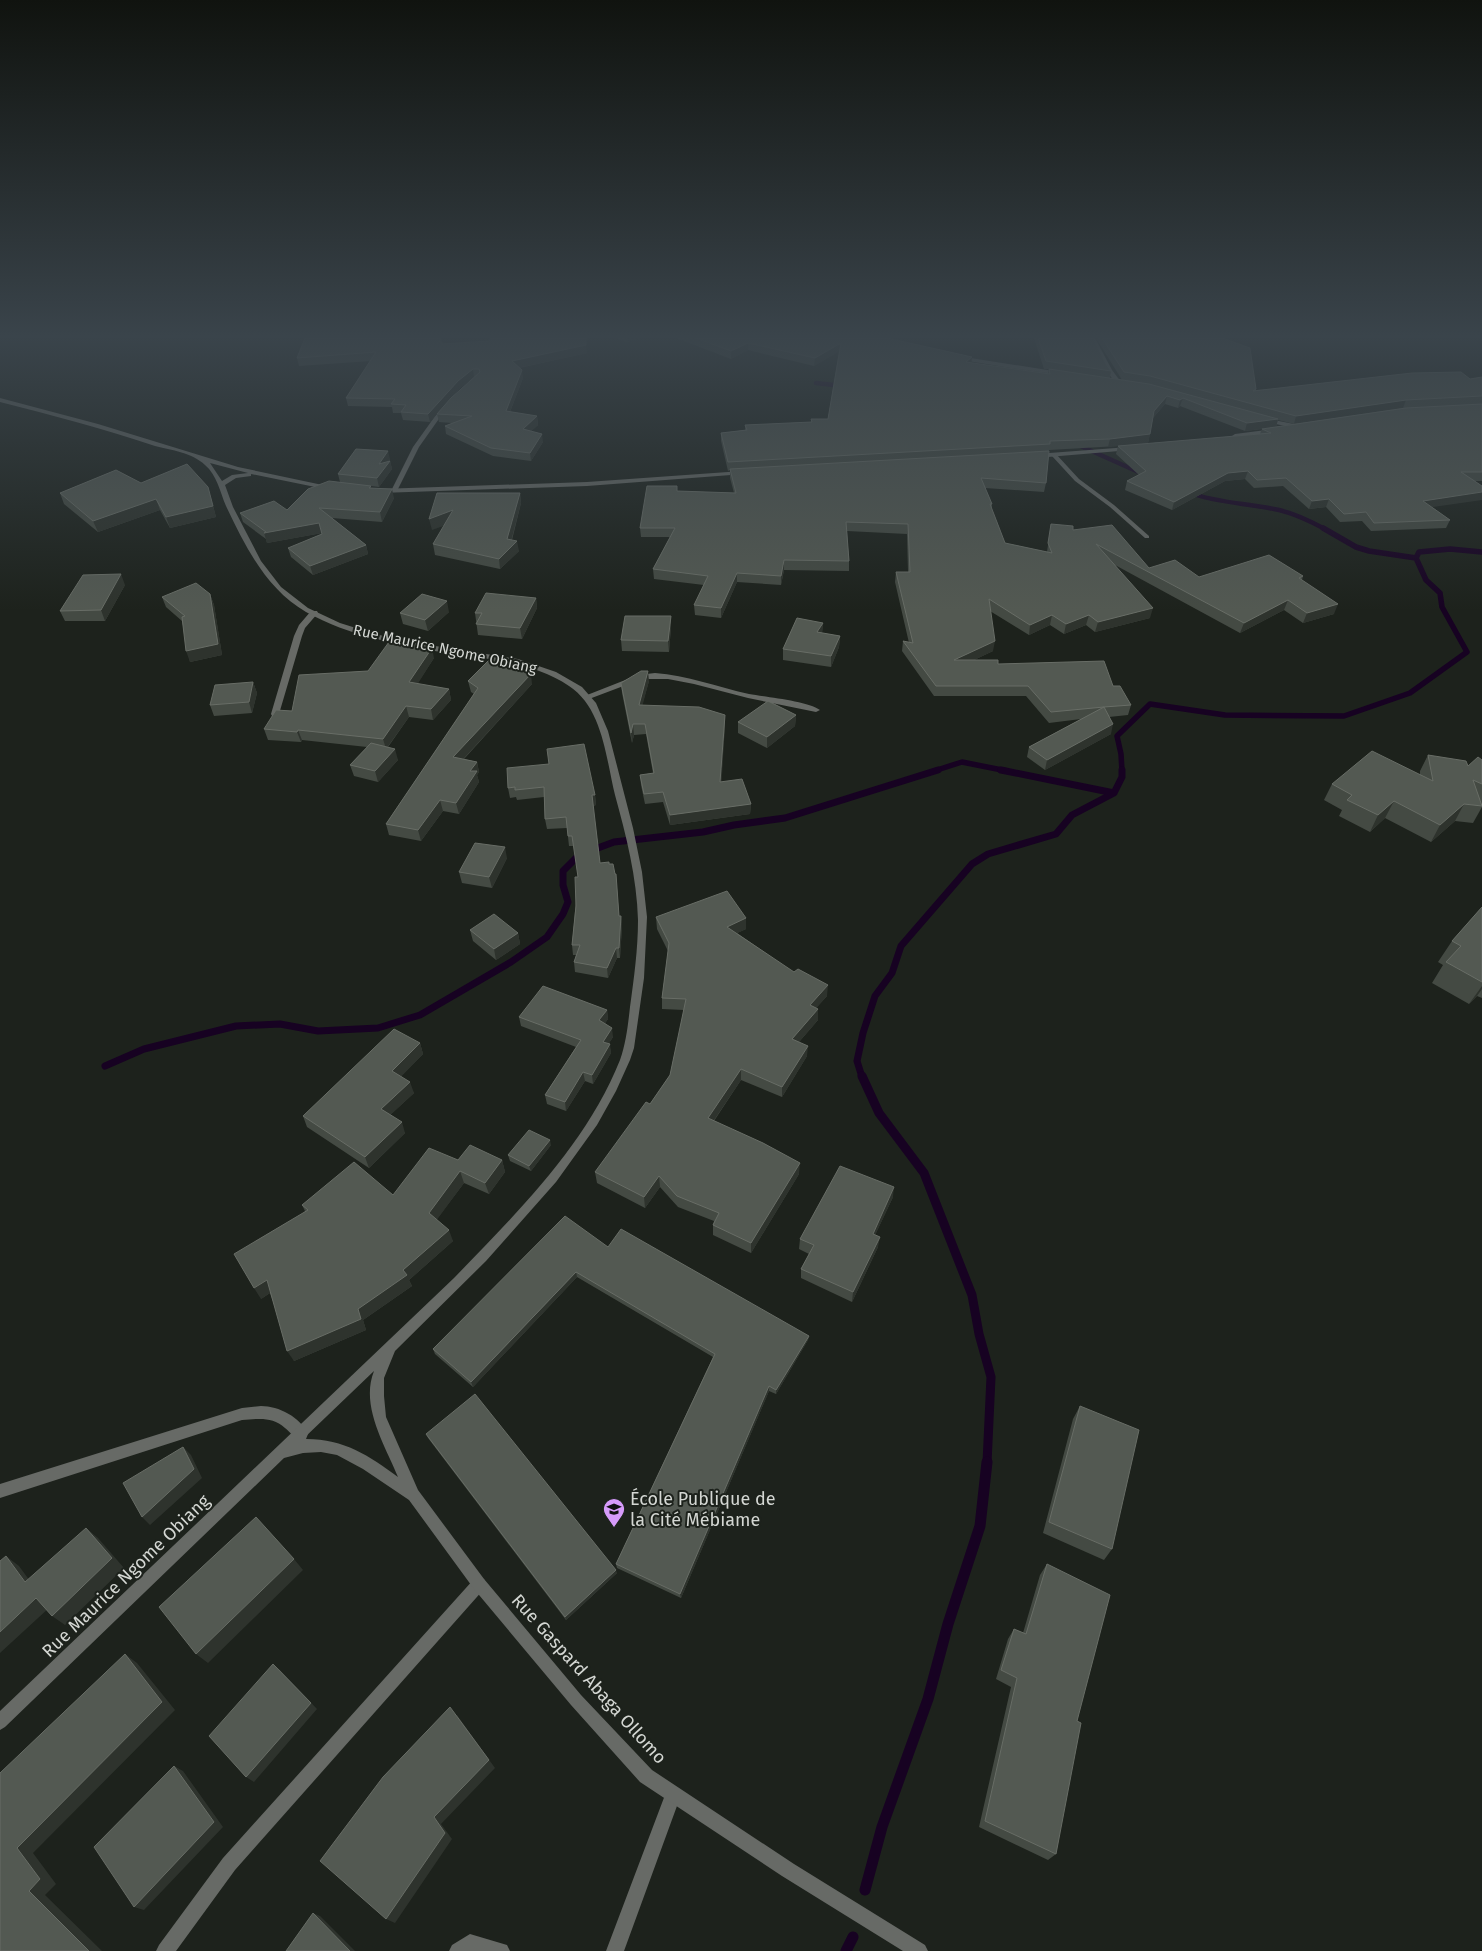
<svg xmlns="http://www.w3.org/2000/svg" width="1482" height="1951" font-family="'Fira Sans',sans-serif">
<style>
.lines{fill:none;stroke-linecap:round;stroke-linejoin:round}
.stream-far4{stroke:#170222;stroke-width:4.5}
.stream-far3{stroke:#170222;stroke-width:5.5}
.stream-far2{stroke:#170222;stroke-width:7}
.stream-far1{stroke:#170222;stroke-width:9}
.stream{stroke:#170222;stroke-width:11}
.service{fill:#676a66;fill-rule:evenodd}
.minor{fill:#676a66;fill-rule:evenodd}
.tertiary{fill:#676a66;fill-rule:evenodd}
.wall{fill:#444a43;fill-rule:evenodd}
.shaded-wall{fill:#2e332d}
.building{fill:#535952;stroke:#686d66}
.labels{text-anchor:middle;stroke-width:4;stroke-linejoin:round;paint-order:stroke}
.street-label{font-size:15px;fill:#d4d7d3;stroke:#1d221c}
.near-poi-label{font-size:18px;fill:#d4d7d3;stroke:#1d221c;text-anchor:start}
.near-street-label{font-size:18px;fill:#d4d7d3;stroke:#1d221c}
</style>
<rect width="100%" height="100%" fill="#1d221c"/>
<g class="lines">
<path class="stream-far4" d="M816,383L843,386
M1076,444L1143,474
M1190,493C1218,503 1246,503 1274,509C1292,512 1310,521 1325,529"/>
<path class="stream-far3" d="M1323,528L1356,547L1369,551L1416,558
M934,771L962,762L1007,771
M1122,771L1121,754L1117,736L1150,704L1225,715L1344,716L1410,693L1467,652L1442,607L1440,593L1426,580L1416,558L1419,552L1450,549L1482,552"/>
<path class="stream-far2" d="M1001,770L1114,793L1122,777V770
M105,1066L144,1049L236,1026L280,1024L318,1031L378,1028L420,1015L511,962L547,937L563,914L568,902L563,885V871L579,855L614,842L703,832L734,825L785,818L938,770
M862,1077L857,1061L863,1033L875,996L892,973L901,946L972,864L988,854L1056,834L1072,815L1114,793"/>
<path class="stream-far1" d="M862,1076L879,1113L924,1173L972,1295L979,1334L991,1377L987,1463"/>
<path class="stream" d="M865,1890L882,1827L928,1699L948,1624L980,1526L987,1462
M846,1951L853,1937"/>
<path class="service" d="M443,405L448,406L419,447L397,491L392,492L391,491L413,447Z
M1052,454H1056L1079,479L1114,505L1149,536V538H1145L1110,507L1075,481L1052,456Z"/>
<path class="minor" d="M1090,338H1095L1112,370L1121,382L1120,383H1116L1106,371Z
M311,611H317L318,613L305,628L302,636L279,714L278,716H272L271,714L294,636L299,625Z
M655,673C687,675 717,687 749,694C766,697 808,701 820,710L816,712L748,698L694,684L668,679H642L589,699H586L582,697L638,675Z
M261,1406C279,1406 300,1417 308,1434L306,1439L301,1441C294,1438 290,1432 285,1428C272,1416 258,1419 242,1420L0,1498V1484L242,1408Z
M479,1577L484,1579L486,1584L484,1589L235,1870L176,1951H156L159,1945L223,1858L474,1579Z
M673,1787L679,1789L681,1795L624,1951H606L665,1795L667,1789Z
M470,1934L507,1945L510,1951H449L452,1945Z"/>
<path class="tertiary" d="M958,356L1060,372L1063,374L1060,376L956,359V357Z
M0,398L98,424L238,467L332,487L333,488L330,490L251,474V476L236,478L225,485L233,507L261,561L281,587L308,608L340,623L375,634L410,642L518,659L556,672L582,687L596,703L608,731L633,828L642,872L647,917L644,978L634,1048L630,1060L616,1091L597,1125L556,1182L486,1261L395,1351L384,1378V1396L386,1417L418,1490L484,1579L581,1695L652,1770L794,1864L925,1945L928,1951H903L782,1876L640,1782L571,1705L474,1589L409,1500L363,1469L337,1455L321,1452L303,1453L284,1458L5,1727L0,1730V1711L454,1278C517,1213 586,1145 620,1060C626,1043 628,1025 630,1007C634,978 638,949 638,920C637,878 626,835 615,795C606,759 603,708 569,686C534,662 488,659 447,653C399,645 349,636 306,612C266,589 245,546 226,506C220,492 217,475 205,465C193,453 171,450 155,446C104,429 52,415 0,402ZM210,463L248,473L232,475L222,481ZM374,1371C360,1406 385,1445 398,1477C368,1455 343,1438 303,1439Z
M1264,418L1299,425L1302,427L1299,429L1262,421L1261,420Z
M1273,429L1275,430V432L1235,438L1232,436L1235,434Z
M1129,447L1131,448V450L1036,458L1033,456L1036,454Z
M742,471L745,473L744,474L587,486L380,493L377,491L380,489L587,482Z"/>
</g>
<path class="wall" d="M305,338H441L442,344L587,353L519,368L523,378L510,412L537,416L538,425L531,431L543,442L531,461L493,456L446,434L445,426L452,423L439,422L437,414L448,401L430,422L403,420L401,413H393L392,407L348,406L346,398L371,361L299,366L297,358ZM474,377H475L452,397L459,389Z
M614,338H640L627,342Z
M676,338H887L972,357L971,363L1048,373L1049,369H1044L1034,338H1093L1106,364L1111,371L1110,378L1122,380L1096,338H1222L1256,389L1255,390L1470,379L1482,377V481H1474L1432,507L1450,520L1446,528L1371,531L1362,521L1340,522L1326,507L1309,509L1283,486L1254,488L1245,479L1225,481L1172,510L1125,490L1127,481L1139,475L1116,454L1118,446L1049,450L1046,483L1044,492L985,488L992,504V509L1005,543L1047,552L1051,524L1073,530L1149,568L1199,577L1303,576L1302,580L1334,614L1303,623L1284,610L1240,633L1115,565L1150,618L1095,632L1086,625L1064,634L1050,625L1029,635L990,611L993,651L974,660L998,664L1113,686L1131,705L1128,715L1109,717L1111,734L1045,770L1027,757L1029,747L1081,719L1049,723L1026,696H934L902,651L903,641L909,643L895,582L896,572H908L907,534L847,531L849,561V571L784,570L781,585L737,582L721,618L695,615L694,605L704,585L654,579L653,569L670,537H641L640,528L678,491L734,493L730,478V470L728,471L721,441V433L745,430V425L811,422V419H828L839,351L814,366L748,350L731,359ZM1165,404L1178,408L1180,406L1245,431L1262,429L1260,434L1129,445L1148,443L1153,418ZM1278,420L1294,424L1276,427Z
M390,459L389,461H390L392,469L379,487L371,486V488L394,498L382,522L332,518L366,545L368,554L313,575L291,557L288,548L322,534V533L267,543L266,539L243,522L240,513L287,510L340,482L338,474Z
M141,483L211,498L216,517L170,528L160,510L98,532L64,504L60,493Z
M520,493L521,503L512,540L519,551L500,569L435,555L433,544L445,525L432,530Z
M125,585L105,621H65L60,611Z
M210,594L214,605L222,655L190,662L182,621L166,607L162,597Z
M536,598L537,608L522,639L478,635L475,613Z
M449,612L428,631L403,624L400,613Z
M671,616V627L669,652L622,651L621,640Z
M823,623L822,633L840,636L839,647L831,667L783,660V649Z
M434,658L417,684L449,689L451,700L433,720L409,717L388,747L398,760L378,782L354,776L350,765L367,747L302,740L301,742L268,740L264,729L292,711L368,671Z
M520,666V671L532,684L464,759L477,762L479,772L477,775L479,782L459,814L443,811L421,841L389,835L386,824L474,694L471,692L468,681Z
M649,681L642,705L725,715V725L721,782L751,804L750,814L670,825L663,802L645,804L641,785L640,775L653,773L646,734L634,735L632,743L622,693L621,683Z
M253,682L257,693L252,713L214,716L210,705Z
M796,715L795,726L767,748L738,733V722Z
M1428,755L1468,766L1482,760V807L1473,823L1455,821L1431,842L1385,818L1370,832L1339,816L1342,810L1324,800L1332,784L1420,775V771Z
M507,768L595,795L596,805L593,806L600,863L609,864L615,874H616L619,916H621L622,926L620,958H617L608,978L575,972L574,962L576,955H573L572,945L578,877L574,846H569L567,828L547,829L545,819L544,797L517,800L516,797L510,798L508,788Z
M507,858L492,888L462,883L459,872Z
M1482,907V998L1477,996L1469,1004L1432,983L1443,965L1438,962L1452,941Z
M656,917L746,918V929L737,933L827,996L816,1008L818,1020L799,1042L807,1056L782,1097L741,1080L714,1121L799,1174L751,1253L713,1235V1225L714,1221L678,1207L660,1187L645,1208L597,1183L595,1172L650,1104L670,1075L684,1010L662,1009V998L668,951L657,929Z
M470,930L518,933L520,944L496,960L473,941Z
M607,1010L608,1019L605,1023L613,1037L609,1043L611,1053L593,1084L585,1081L566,1111L547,1104L545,1095L576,1047L521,1026L519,1017Z
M420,1043L423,1054L401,1076L414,1093L390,1115L405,1133L369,1168L307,1127L303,1116Z
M551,1145L531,1171L510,1161L508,1155Z
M458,1160H502L505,1172L489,1194L464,1183L436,1220L453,1241L409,1280L412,1286L363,1320L366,1330L294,1361L270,1293L261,1299L305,1211L302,1205L393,1195Z
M893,1197L875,1235L878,1247L852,1302L801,1278V1269L809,1254L799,1249L800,1239Z
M608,1247L809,1336L808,1340L776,1394L769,1391L681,1598L617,1568L616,1564L713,1357L577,1277L473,1387L435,1354L433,1349Z
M1080,1406L1112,1549L1104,1560L1043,1533L1073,1419Z
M426,1434L617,1573L566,1620L428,1438Z
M1047,1564L1077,1721L1056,1854L1048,1860L979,1827L1011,1687L996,1679L1008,1639L1014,1629L1023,1633L1040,1575Z"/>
<path class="shaded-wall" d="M599,338H609L599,339Z
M627,338H640L627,342Z
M748,343V350L731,359V351Z
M841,343L840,351L814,366L815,358Z
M586,345L587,353L513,369L512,361Z
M972,357L971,365L966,362Z
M473,369L474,377L459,389L430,422L428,414L458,381Z
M522,370L523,378L507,419L506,411Z
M1167,396L1165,404L1152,419L1154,411Z
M1183,398L1180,406L1178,408L1180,400Z
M1406,400L1403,408L1294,424L1296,416Z
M537,416L538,425L524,438L523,429Z
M1278,419L1276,427L1245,431L1247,423Z
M542,434L543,442L531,461L530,453Z
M1150,434L1148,443L1108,447L1110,439Z
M388,451L390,459L383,469L390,461L392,469L379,487L377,478L379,464Z
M1248,471L1245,479L1225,481L1172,510L1174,502L1228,473Z
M208,487L216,517L170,528L166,517Z
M392,489L394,498L382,522L380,512Z
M1482,492V500L1419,509L1423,501Z
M520,493L521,503L509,549L517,541L519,551L500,569L499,559L507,539Z
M156,499L160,510L98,532L93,521Z
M1329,499L1326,507L1309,509L1312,501Z
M453,510L455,521L432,530L429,519Z
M319,523L322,533L267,543L264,533Z
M366,545L368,554L313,575L310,566Z
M784,560V570L781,585V576Z
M737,573V582L721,618V608Z
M121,574L125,585L105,621L101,610Z
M210,594L214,605L222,655L190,662L186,651Z
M536,598L537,608L522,639L520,628Z
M1288,600L1284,610L1240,633L1244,623Z
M447,601L449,612L428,631L425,620Z
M1338,604L1334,614L1303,623L1307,613Z
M1153,608L1150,618L1095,632L1098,622Z
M1052,615L1050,625L1029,635L1030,625Z
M1089,615L1086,625L1064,634L1066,624Z
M671,616V627L669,652L668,641Z
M823,623L822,634L817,632Z
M840,636L839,647L831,667V656Z
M995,641L993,651L953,670L954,660Z
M432,648L434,658L412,693L409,682Z
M648,671L649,681L640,715L639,705Z
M531,674L532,684L455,768L453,757Z
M253,682L257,693L252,713L249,702Z
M449,689L451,700L433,720L431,709Z
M406,706L409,717L386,749L383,739Z
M725,715V725L721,792L720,782Z
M796,715L795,726L767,748V737Z
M633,724L634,735L632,743L631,733Z
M1113,724L1111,734L1045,770L1047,760Z
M298,730L302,740L301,742L297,732Z
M395,749L398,760L378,782L375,771Z
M477,762L479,772L477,775L479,782L459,814L456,803L470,771Z
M592,795H595L596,805L593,806Z
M440,800L443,811L421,841L418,830Z
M1394,801L1385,818L1370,832L1378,815Z
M751,804L750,814L670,825V815Z
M1464,804L1455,821L1431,842L1440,825Z
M505,847L507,858L492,888L489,877Z
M621,916L622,926L620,958L619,948Z
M746,918V929L727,938V927Z
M518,933L520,944L496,960L494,949Z
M616,948L617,958L608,978L607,968Z
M828,985L827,996L809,1016L810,1005Z
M1482,986V989L1477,996L1469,1004Z
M818,1009V1020L792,1050V1039Z
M607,1010L608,1019L601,1029L599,1020Z
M612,1028L613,1037L604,1051L603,1042Z
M420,1043L423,1054L396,1082L392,1071Z
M610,1044L611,1053L593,1084L592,1075Z
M808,1046L807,1056L782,1097V1087Z
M741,1069V1080L708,1129V1118Z
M583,1072L585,1081L566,1111L565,1102Z
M410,1082L414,1093L385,1120L381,1109Z
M402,1122L405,1133L369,1168L365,1157Z
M550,1140L551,1145L531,1171L529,1166Z
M502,1160L505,1172L489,1194L485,1183Z
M800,1163L799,1174L751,1253V1243Z
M460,1171L464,1183L433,1225L429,1213Z
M659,1176L660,1187L645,1208L644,1197Z
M894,1187L893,1197L871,1244L873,1234Z
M449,1230L453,1241L409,1280L412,1286L363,1320L366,1330L294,1361L287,1351L358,1309Z
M880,1237L878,1247L852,1302L853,1292Z
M576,1272L577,1277L473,1387L471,1382Z
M267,1280L273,1291L261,1299L254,1288Z
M809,1336L808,1340L776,1394V1390Z
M769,1386V1391L681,1598L680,1594Z
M183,1447L191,1455L202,1478L150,1525L142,1517Z
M86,1528L98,1538L124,1568L65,1625L52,1616Z
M6,1556L19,1566L38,1592L25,1582Z
M294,1559L303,1570L208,1663L196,1654Z
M616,1570L617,1573L566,1620L565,1617Z
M36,1598L50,1607L0,1653V1632Z
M125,1654L137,1663L175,1710L33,1853L56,1884L45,1895L102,1951H89L29,1891L17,1848Z
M273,1664L280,1670L317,1709L254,1782L246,1777Z
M457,1715L495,1768L441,1824L452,1839L395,1923L386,1919L434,1817Z
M174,1766L183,1771L223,1827L144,1910L134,1907Z
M313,1913L320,1916L355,1951H350Z"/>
<path class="building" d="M305,338H440V342H442V344L489,341L491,338H586V345L512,361L522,370L506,411L537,416L523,429L542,434L530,453L491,448L445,426L472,416L437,414L451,398L480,372L479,369H473L458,381L428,414L401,412L406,405L391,404L395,399L346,398L376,352L297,358Z
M696,338H887L972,357L966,362L1050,374L1049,369L1149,384L1278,419L1247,423L1183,398L1180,400L1167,396L1154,411L1150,434L1110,439L1050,441V444L728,462L721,433L747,430L745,425L812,422L811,419H828L841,343L815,358L748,343L731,351Z
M1038,338H1093L1106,364L1111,371L1046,361Z
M1102,338H1222L1250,348L1256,389L1253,391L1412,373L1461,372L1470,379L1482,377V396L1406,400L1296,416L1150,376L1124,372Z
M1482,404V472H1461L1482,486V492L1423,501L1450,520L1374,523L1366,512L1344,514L1329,499L1312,501L1286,478L1257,480L1248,471L1228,473L1174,502L1127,481L1146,471L1118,446L1271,433L1262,429L1406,408Z
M356,449L388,451L379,464L390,461L377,478L338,474Z
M1049,451L1046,483L981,478L992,504H990L1005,543L1052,553L1048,543L1051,524L1073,526V530L1112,525L1149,568L1175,560L1199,577L1269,555L1303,576L1299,578L1338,604L1307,613L1288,600L1244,623L1096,544L1153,608L1098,622L1089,615L1066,624L1052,615L1030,625L989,599L995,641L954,660H998V664L1104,661L1113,686H1120L1131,705L1104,707L1113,724L1047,760L1029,747L1104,707L1051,712L1028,686H936L903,641L913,643L896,572H910L908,524L846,522L849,561L784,560L781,576L737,573L721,608L694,605L708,576L653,569L675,528H640L647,486H677V491L736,493L730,469Z
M187,464L208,487L213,506L166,517L156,499L93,521L60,493L116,470L141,483Z
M329,481L371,486L369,488L392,489L380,512L319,508L366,545L310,566L288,548L322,534L319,523L264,533L266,532L240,513L274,501L287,510L308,489Z
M437,493H520L507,539L517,541L499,559L433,544L453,510L429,519Z
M121,574L101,610L60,611L83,575Z
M196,583L210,594L218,644L186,651L182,617L185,616L162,597Z
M486,593L536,598L520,628L476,624L482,613H475Z
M422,594L447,601L425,620L400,613Z
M625,616H671L668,641L621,640Z
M797,618L823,623L817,632L840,636L831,656L783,649Z
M389,642L432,648L409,682L449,689L431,709L406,706L383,739L298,730L297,732L264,729L276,710L292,711L299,675L368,671Z
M491,658L520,666L516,670L531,674L453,757L477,762L470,771H477L456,803L440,800L418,830L386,824L478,688L468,681Z
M641,671H648L639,705L699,707L725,715L720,782L742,779L751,804L670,815L663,792L644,794L640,775L654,773L645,724H633L631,733L621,683Z
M253,682L249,702L210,705L215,685Z
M768,701L796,715L767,737L738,722Z
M371,743L395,749L375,771L350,765Z
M584,744L595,795H592L600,863L609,862V864H613L615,874H616L619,916H621L619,948H616L607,968L574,962L580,945H572L576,906L575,877H578L572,836H568L566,817L545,819L544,787L515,790V787L508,788L507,768L549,764L547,749Z
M1372,751L1433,781L1428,755L1466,761L1468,766L1478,757L1482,760V784L1473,780L1482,806L1464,804L1440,825L1394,801L1378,815L1347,800L1352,795L1332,784Z
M475,843L505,847L489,877L459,872Z
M727,891L746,918L727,927L794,972L798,969L828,985L810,1005L818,1009L792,1039L808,1046L782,1087L741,1069L708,1118L763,1143L800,1163L751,1243L713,1225L719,1213L677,1196L659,1176L644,1197L595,1172L646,1102L650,1104L670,1075L686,999L662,998L669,943L656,917Z
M1482,907V982L1446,962L1461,946L1452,941Z
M494,914L518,933L494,949L470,930Z
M543,986L607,1010L599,1020L612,1028L603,1042L610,1044L592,1075L583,1072L565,1102L545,1095L581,1040L519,1017Z
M394,1029L420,1043L392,1071L410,1082L381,1109L402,1122L365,1157L303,1116Z
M529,1130L550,1140L529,1166L508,1155Z
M470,1145L502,1160L485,1183L460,1171L429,1213L449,1230L403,1270L407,1275L358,1309L361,1319L287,1351L267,1280L254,1288L234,1254L308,1210L302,1205L354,1162L393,1195L429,1148L458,1160Z
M840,1166L894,1187L873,1234L880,1237L853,1292L801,1269L814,1245L800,1239Z
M565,1216L608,1247L621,1229L809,1336L776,1390L769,1386L680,1594L616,1564L715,1354L576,1272L471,1382L433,1349Z
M475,1394L616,1570L565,1617L426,1434Z
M1080,1406L1139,1430L1112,1549L1049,1522Z
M183,1447L194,1469L142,1517L123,1483Z
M256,1517L294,1559L196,1654L159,1607Z
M86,1528L112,1558L52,1616L36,1598L0,1632V1561L6,1556L25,1582Z
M1047,1564L1110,1595L1077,1721L1081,1723L1056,1854L985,1821L1017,1678L1001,1670L1014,1629L1026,1634Z
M125,1654L162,1702L17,1848L40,1879L29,1891L89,1951H0V1773Z
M273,1664L311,1703L246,1777L209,1736Z
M450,1707L489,1760L434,1817L445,1833L386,1919L320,1861L383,1777Z
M174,1766L214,1822L134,1907L94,1847Z
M313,1913L350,1951H286Z"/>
<linearGradient id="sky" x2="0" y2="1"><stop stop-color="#10130f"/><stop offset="0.55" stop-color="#3a444b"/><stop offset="1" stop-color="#3a444b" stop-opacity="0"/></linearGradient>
<rect width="1482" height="611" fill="url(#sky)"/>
<defs>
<g id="school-pin" transform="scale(1.125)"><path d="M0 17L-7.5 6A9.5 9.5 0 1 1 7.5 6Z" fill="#d69bfa" stroke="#1d221c"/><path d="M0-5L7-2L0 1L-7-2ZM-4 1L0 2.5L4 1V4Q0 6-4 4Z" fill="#111"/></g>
</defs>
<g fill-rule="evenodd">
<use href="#school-pin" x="614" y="1509"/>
</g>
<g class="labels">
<g class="street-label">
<text transform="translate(445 649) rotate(12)" y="5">Rue Maurice Ngome Obiang</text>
</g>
<g class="near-poi-label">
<text x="630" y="1505">École Publique de<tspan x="630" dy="21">la Cité Mébiame</tspan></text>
</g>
<g class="near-street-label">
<text transform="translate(126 1576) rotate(-44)" y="6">Rue Maurice Ngome Obiang</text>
<text transform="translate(589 1679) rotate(48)" y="6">Rue Gaspard Abaga Ollomo</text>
</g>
</g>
</svg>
